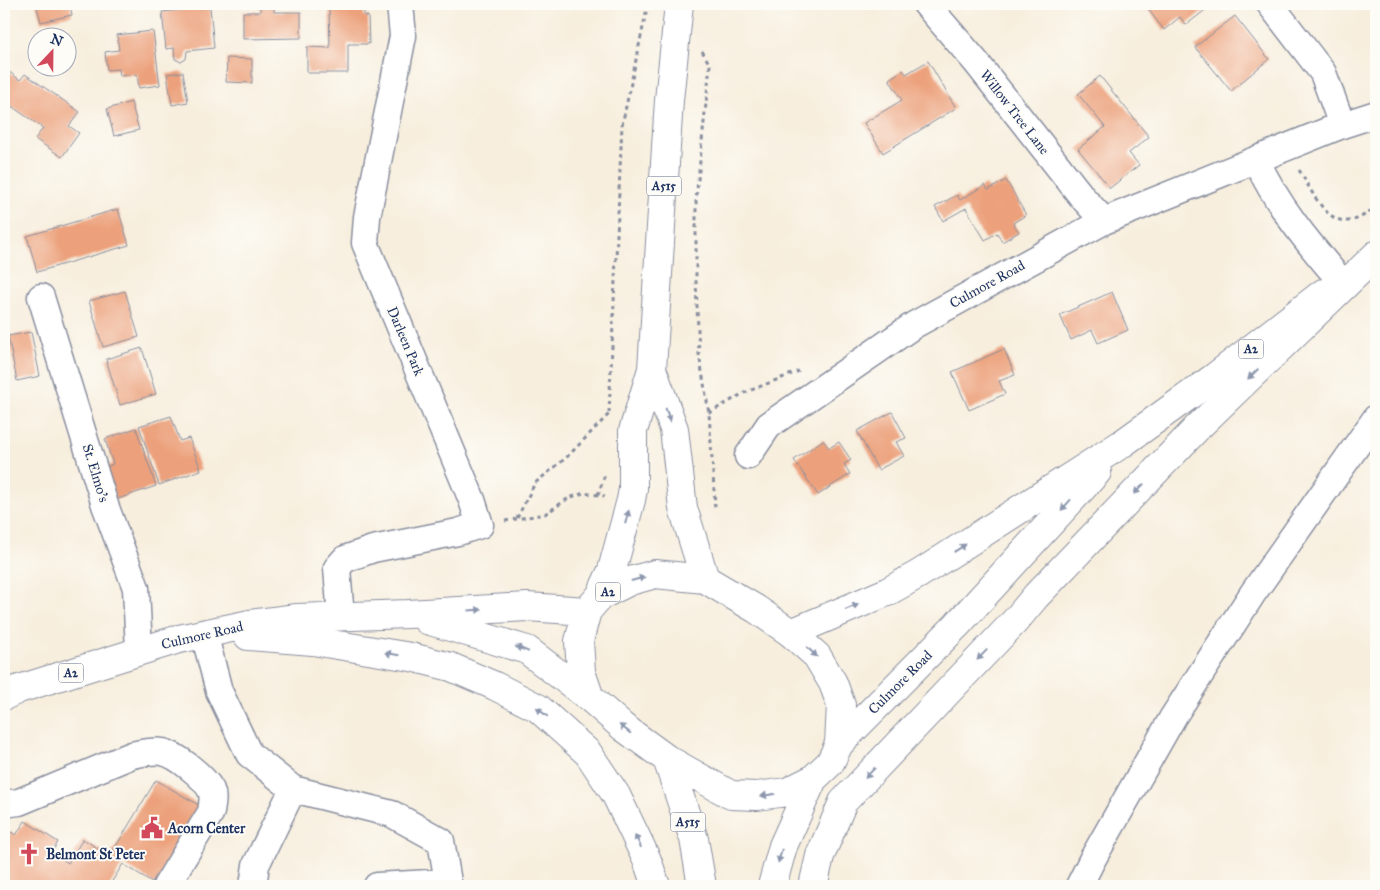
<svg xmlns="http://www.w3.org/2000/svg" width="1380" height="890" font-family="'IM FELL Great Primer',serif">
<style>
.building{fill:#eca17c}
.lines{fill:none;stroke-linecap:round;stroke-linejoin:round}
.minor-casing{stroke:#898e9e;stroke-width:29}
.major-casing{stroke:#898e9e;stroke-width:30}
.highway-casing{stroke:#898e9e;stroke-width:30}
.path{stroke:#898e9e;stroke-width:3;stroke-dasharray:4 4;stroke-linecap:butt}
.minor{stroke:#fff;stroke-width:26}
.major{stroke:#fff;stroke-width:28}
.highway{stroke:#fff;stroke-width:28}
.oneway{fill:#8d97ae}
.labels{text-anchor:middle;stroke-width:4;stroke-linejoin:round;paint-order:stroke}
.shield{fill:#fdfcf7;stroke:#5f6c8c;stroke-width:1}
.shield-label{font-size:12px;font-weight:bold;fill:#1b2f5e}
.street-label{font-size:14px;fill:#1b2f5e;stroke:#fdfcf7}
.poi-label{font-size:14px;font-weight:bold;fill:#1b2f5e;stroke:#fdfcf7;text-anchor:start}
</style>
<rect width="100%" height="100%" fill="#fdfcf7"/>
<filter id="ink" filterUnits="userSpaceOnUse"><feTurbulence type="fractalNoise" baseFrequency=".02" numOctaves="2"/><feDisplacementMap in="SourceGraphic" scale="10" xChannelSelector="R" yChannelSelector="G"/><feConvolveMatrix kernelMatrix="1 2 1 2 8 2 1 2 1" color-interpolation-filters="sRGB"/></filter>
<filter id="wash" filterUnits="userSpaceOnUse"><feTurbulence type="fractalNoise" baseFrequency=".0096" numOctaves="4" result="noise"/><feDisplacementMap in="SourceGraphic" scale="20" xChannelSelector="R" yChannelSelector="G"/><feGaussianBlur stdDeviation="1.12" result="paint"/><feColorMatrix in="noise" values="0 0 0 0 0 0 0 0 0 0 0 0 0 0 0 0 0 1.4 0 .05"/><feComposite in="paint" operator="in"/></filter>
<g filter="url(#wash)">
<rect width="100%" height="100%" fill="#f7eedd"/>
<g id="blocks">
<path class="building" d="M36,4H70L72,15L41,22Z
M274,4V12H301V38L243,39V12H260V5Z
M329,4H364V16H368L369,44H348V73H307V47L330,48Z
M1144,4H1213L1186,25L1180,17L1164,30Z
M210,7L214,48L187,51L186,59L181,62L175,59L174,48L166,49L162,12Z
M1235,16L1269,59L1231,91L1195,47Z
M153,31L160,85L139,88L137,74L120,76L119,69L107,70L105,52L119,50L117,35Z
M227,58L252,59V83L226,82Z
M928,61L956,108L883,153L864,123L902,100L889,79L903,70L906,74Z
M4,68L20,80L25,74L80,112L69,126L79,133L62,157L35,139L43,128L4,101Z
M183,72L188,102L172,105L167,74Z
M1100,76L1149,137L1129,153L1139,165L1110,188L1078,149L1105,127L1078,94Z
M131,102L139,130L114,136L107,109Z
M1006,180L1026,215L1013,223L1019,232L1002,242L997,233L985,240L966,208L943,221L935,207L957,195L960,200L985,185L988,190Z
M118,209L129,245L37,272L27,236Z
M125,291L139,337L103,347L89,301Z
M1112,292L1128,330L1098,343L1092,330L1071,340L1060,315Z
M31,332L40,376L17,381L8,336Z
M142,348L156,394L120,405L106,359Z
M1004,349L1015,375L999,381L1005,394L969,410L952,372Z
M4,391L8,405L4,406Z
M892,412L906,438L896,442L904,456L878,470L857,431Z
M171,416L180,441L189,438L201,470L159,485L139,426Z
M136,428L156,486L115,500L104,468L113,464L105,439Z
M823,440L829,448L839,442L851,460L844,464L850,474L818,495L794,460Z
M156,780L204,808L157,885L123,864L109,886H10L4,882V843L11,832L16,835L25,821L58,842L52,852L68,863L83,839L110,856Z"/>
</g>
</g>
<g filter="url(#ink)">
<use href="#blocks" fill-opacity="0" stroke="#898e9e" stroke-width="1"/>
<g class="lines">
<g class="minor-casing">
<path id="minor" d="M926,4L976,62L1083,198L1104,221
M1270,4L1323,73L1342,125
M1257,161C1276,204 1309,244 1340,280
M41,297L105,505L136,588L139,651
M748,456L769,425L914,325L1104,221L1342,125L1376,114
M341,617L337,568L345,559L373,549L458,532L480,525L472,500L365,243L367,217L403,36L400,4
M204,633L219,691L249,754L293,789L392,814L441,841L448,882L377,886
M4,804L19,802L132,755C142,753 152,750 163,752C177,755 204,777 211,790C214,797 212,805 211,812L166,886
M253,886L256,865L293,789
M1079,886L1092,860L1173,717L1253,593L1376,418"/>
</g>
<g class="major-casing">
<path id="major" d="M791,633L887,592L919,574L1123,443L1212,379L1323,293
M839,744L957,625L1097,472"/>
</g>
<g class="highway-casing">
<path id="highway" d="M652,369L674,429L683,508L705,579
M600,596L612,570L631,500L633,489V431L652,369L669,100L679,4
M427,620L527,650L590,698
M248,636L313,641L411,657L451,667L495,686L538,708L588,753L616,795L647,860L656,886
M4,696L19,689L179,639L250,624L297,618L408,614L527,607L587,611
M667,759L694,839L702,886
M772,886L783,846L813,779L830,763L839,744L841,705L833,683L817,656L791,633L756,609L705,579L655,574L630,581L600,596L587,611L579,641L581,672L590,698L623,727L667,759L731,795L757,796L787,792L813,779
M813,886L820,856L843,802L1016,620L1036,596L1198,427L1376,255"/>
</g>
<path class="path" d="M702,51L710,65L696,199V282L699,354L709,413L715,505L709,506
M1299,170C1313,192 1328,232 1359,218C1365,215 1371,211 1376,208
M609,413L622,125L648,4
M709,413L744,393L799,371
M598,495L605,474
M517,518L535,483L566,458L609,414
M505,521L545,514L569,498L584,493L605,496"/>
<use href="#minor" class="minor"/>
<use href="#major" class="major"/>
<use href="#highway" class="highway"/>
</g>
<defs><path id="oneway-solid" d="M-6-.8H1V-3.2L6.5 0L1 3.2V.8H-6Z" transform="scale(1.25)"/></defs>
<g class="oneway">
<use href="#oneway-solid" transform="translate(1253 374) rotate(136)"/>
<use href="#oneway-solid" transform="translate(668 415) rotate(70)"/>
<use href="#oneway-solid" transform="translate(1139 489) rotate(134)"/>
<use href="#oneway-solid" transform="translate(1066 505) rotate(132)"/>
<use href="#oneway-solid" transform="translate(627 517) rotate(-75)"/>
<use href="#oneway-solid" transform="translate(960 548) rotate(-33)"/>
<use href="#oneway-solid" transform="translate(638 579) rotate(-15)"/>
<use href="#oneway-solid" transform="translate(852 607) rotate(-23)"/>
<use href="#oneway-solid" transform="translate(475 610) rotate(-4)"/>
<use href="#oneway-solid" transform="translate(522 649) rotate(-158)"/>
<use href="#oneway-solid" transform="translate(812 652) rotate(43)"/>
<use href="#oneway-solid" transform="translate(392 654) rotate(-171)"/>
<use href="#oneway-solid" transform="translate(982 655) rotate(134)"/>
<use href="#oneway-solid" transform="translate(542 712) rotate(-140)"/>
<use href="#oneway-solid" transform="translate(625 729) rotate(-142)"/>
<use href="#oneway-solid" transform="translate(870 773) rotate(133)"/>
<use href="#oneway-solid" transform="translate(768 795) rotate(171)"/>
<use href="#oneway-solid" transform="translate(638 841) rotate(-115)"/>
<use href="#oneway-solid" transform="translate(780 856) rotate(105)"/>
</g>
</g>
<defs>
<g id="civic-bare" transform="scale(1.725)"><path d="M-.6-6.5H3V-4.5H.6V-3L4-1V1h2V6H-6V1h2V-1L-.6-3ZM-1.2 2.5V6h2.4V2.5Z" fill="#d1495b" stroke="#fdfcf7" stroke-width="2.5" paint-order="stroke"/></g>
<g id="church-bare" transform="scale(1.725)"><path d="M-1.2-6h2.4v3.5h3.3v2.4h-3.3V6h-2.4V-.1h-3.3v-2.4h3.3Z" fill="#d1495b" stroke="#fdfcf7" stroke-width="2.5" paint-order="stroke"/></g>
</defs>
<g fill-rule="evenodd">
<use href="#civic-bare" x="152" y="828"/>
<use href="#church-bare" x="29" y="854"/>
</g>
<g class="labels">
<g class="shield">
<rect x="646.5" y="176.5" width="35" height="19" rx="4"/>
<rect x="1238.5" y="339.5" width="25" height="19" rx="4"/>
<rect x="595.5" y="582.5" width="25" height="19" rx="4"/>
<rect x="58.5" y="663.5" width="25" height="19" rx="4"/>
<rect x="670.5" y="812.5" width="35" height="19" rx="4"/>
</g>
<g class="shield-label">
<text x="664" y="190">A515</text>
<text x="1251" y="353">A2</text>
<text x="608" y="596">A2</text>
<text x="71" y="677">A2</text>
<text x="688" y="826">A515</text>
</g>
<g class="street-label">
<text transform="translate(1015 112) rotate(52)" y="5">Willow Tree Lane</text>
<text transform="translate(987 284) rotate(-29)" y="5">Culmore Road</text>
<text transform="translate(406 341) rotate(67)" y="5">Darleen Park</text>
<text transform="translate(96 473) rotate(73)" y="5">St. Elmo's</text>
<text transform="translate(202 635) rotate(-13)" y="5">Culmore Road</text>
<text transform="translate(900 682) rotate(-45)" y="5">Culmore Road</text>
</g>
<g class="poi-label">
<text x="168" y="833">Acorn Center</text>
<text x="46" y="859">Belmont St Peter</text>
</g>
</g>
<rect width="1380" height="890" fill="none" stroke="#fdfcf7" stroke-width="20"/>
<g transform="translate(52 52) rotate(22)"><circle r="24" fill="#fdfcf7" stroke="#a3aaba"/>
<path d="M0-4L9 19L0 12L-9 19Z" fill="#d1495b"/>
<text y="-8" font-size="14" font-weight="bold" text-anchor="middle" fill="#1b2f5e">N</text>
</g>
</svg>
